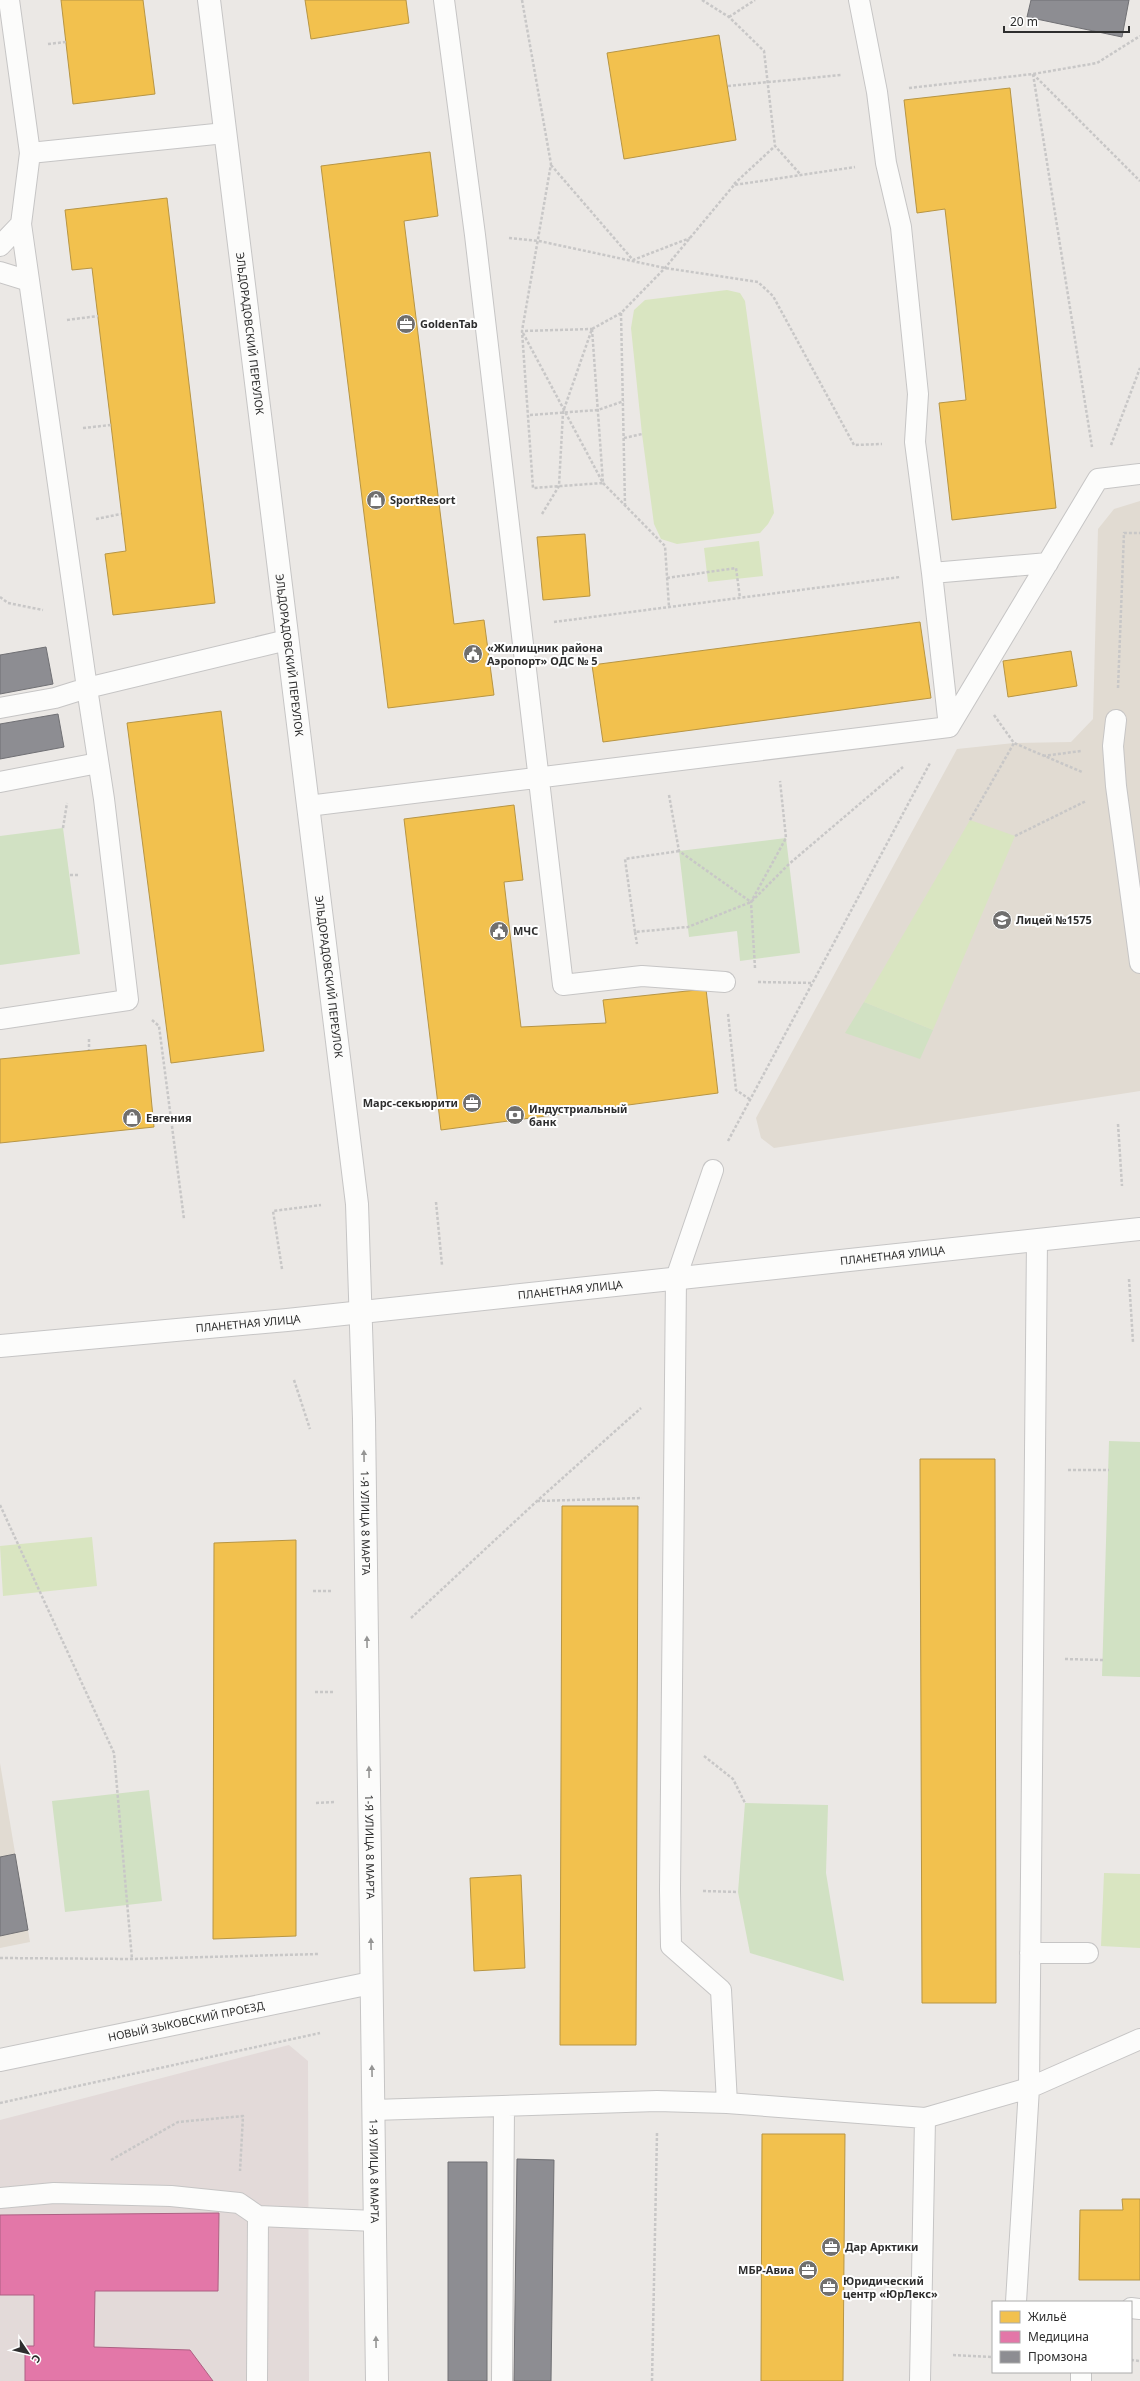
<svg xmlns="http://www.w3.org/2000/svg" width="1140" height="2381" font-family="'Noto Sans',sans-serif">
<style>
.education{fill:#e1dbd2}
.medical{fill:#e3dad9}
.green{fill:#d1e1c3}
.pitch{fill:#d9e5c1}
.homes{fill:#f2c14e;stroke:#b79544}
.health{fill:#e377a8;stroke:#ad6183}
.industry{fill:#8d8d92;stroke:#707074}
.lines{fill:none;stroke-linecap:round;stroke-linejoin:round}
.lane-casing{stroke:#c6c5c5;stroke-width:22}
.street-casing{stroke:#c6c5c5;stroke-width:24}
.secondary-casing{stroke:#c6c5c5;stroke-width:24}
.path{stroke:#c8c7c7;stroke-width:2.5;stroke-dasharray:3 2;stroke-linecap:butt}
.lane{stroke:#fcfcfb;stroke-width:20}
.street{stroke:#fcfcfb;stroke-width:22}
.secondary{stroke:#fcfcfb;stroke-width:22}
.oneway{fill:#959594}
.labels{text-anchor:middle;stroke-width:4;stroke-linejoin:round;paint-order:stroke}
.poi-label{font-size:11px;font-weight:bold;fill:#2e2e2e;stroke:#fff;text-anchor:start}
.street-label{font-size:11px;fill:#2e2e2e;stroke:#fff}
</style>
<rect width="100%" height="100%" fill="#ebe8e5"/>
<path class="education" d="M1140,501V1091L774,1148L761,1138L756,1118L957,749L1014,743L1071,742L1093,719L1098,529L1114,509Z
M0,1763L30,1942L0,1948Z"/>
<path class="medical" d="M289,2045L308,2061L309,2381H0V2120Z"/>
<path class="green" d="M63,828L80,954L0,965V836Z
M786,838L800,953L740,961L737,931L689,937L679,851Z
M864,1002L933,1030L920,1059L845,1033Z
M1109,1441L1140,1442V1677L1102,1676Z
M149,1790L162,1901L65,1912L52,1801Z
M745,1803L828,1805L826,1873L844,1981L750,1953L738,1892Z"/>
<path class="pitch" d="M727,290L740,293L745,301L774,513L768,524L760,533L677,544L661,539L654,524L642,434L631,328L634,310L645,300Z
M759,541L763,576L708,582L704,548Z
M970,820L1015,836L933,1030L864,1002Z
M92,1537L97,1586L3,1596L0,1546Z
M1104,1873L1140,1874V1948L1101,1946Z"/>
<path class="homes" d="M61,0H143L155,94L73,104Z
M305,0H406L409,23L311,39Z
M719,35L736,140L624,159L607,53Z
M1010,88L1056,508L952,520L939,403L966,400L956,306L945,209L917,213L904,100Z
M430,152L438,216L404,221L454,624L484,620L494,695L388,708L321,166Z
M167,198L215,603L113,615L105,554L126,551L111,425L92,268L72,270L65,210Z
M585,534L590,596L543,600L537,537Z
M920,622L931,698L603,742L592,665Z
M1071,651L1077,686L1008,697L1003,661Z
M221,711L264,1051L171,1063L127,723Z
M514,805L523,880L504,882L521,1027L606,1023L603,1000L706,989L718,1093L441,1130L404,819Z
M146,1045L154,1127L0,1143V1059Z
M920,1459H995L996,2003H922Z
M562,1506H638L636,2045H560Z
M296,1540V1936L213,1939L214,1543Z
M521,1875L525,1968L474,1971L470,1878Z
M762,2134H845L843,2381H761Z
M1122,2199H1140V2280H1079L1080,2210H1123Z"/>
<path class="health" d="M219,2213L218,2291H95L94,2347L190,2350L213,2381H25V2346H34V2295H0V2215Z"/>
<path class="industry" d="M1031,0H1129L1122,37L1027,17Z
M46,647L53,684L0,694V655Z
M58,714L64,747L0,759V724Z
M15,1854L28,1930L0,1936V1857Z
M517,2159L554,2160L551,2381H514Z
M448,2162H487V2381H448Z"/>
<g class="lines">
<g class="lane-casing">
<path id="lane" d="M9,0L30,153L225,133
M444,0L475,235L563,985L642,976L725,982
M859,0L877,92L886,163L901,227L918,394L915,442L932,573L949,727
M21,224L87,688L287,640
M0,246L21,224L30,153
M0,272L29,281
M932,573L1048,563
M0,708L55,698L87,688L104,799L128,1000L0,1019
M1116,720L1113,746L1116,786L1140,963
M949,727L1098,479L1140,474
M0,782L98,763
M308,806L949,727
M713,1170L676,1278L670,1890L671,1946L721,1990L727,2103
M1030,1953H1088
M373,2110L657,2101L727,2103L925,2118L1029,2088L1140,2039
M0,2198L54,2193L171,2196L239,2203L258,2216L375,2221
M1016,2302L1029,2088L1037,1240
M1131,2308L1140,2309
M257,2381L258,2216
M502,2381L504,2106
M920,2381L925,2118
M1081,2381V2372"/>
</g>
<g class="street-casing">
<g id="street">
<path id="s1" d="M209,0L357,1204L364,1419L377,2381"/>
<path id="s2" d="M0,2060L371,1983"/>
</g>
</g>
<g class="secondary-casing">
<g id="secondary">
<path id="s3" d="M0,1346L287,1320L1140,1229"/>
</g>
</g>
<path class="path" d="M522,0L551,164L522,331
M702,0L729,17L764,51L775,146L801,175
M729,17L755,0
M48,44L66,42
M1033,74L1092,447
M1033,74L1140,181
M728,86L841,75
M909,88L1033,74L1097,63L1140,36
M551,165L633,260L690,238
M734,184L775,146
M509,238L539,241L665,268L758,282L773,296L854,445L882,444
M621,313L625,505
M67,320L98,316
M592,329L603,483L533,488L522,331Z
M523,333L603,483L665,546L669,607
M530,415L598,410L624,401
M83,428L111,425
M624,438L642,434
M1111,445L1140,368
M542,514L559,486L563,412L592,329L621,313L665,268L734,185L855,167
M96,519L121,514
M667,578L736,568L740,598
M0,597L8,603L43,610
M554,622L900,577
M1118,688L1124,533H1140
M994,715L1014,743L1082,772
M1043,756L1081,751
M669,795L679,851L751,902
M970,820L1014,743
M63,828L67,803
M1015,836L1086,801
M679,851L625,859L635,932L688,927L751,902L789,864L903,767
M70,875H80
M635,932L637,944
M755,968L751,902L786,838L780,781
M758,982L813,983
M728,1014L736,1090L751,1100
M152,1020L159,1026L184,1219
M89,1039V1050
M1118,1124L1122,1186
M728,1141L930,763
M436,1202L442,1265
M282,1269L273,1211L321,1205
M1129,1279L1133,1342
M294,1380L310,1429
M1068,1470H1109
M537,1501L642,1498
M0,1505L114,1753L132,1959
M313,1591H333
M411,1618L537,1501L641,1408
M1065,1659L1103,1660
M315,1692H334
M704,1756L733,1779L745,1803
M316,1803L336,1802
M703,1891L738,1892
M0,1958L132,1959L319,1954
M0,2103L320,2033
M111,2160L178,2122L243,2116L240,2171
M953,2355L993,2357
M1131,2360L1140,2361
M652,2381L657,2133"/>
<use href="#lane" class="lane"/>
<use href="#street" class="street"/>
<use href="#secondary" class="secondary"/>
</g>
<defs><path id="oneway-solid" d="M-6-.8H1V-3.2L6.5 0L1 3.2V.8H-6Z"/></defs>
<g class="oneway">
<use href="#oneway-solid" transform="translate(364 1456) rotate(-91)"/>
<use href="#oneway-solid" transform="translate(367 1642) rotate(-91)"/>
<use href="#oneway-solid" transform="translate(369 1772) rotate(-91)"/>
<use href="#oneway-solid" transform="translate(371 1944) rotate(-91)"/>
<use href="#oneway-solid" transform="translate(372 2071) rotate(-91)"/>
<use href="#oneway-solid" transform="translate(376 2342) rotate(-91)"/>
</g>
<defs>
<g id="office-disc" transform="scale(1)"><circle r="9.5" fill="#706f6e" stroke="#fff"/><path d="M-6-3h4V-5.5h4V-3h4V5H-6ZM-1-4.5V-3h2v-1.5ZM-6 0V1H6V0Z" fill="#fff"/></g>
<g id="shop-disc" transform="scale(1)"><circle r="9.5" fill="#706f6e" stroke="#fff"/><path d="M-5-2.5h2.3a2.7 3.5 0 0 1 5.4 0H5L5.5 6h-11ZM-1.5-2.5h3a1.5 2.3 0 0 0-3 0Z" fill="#fff"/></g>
<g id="civic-disc" transform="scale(1)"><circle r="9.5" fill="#706f6e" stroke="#fff"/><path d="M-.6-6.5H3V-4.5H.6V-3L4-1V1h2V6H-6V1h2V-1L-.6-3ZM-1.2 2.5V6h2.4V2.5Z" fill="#fff"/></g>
<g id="school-disc" transform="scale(1)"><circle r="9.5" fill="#706f6e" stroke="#fff"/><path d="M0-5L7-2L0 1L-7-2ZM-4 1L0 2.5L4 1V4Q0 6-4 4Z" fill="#fff"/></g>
<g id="bank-disc" transform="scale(1)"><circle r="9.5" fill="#706f6e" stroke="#fff"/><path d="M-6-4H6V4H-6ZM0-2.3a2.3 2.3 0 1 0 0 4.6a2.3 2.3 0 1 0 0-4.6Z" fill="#fff"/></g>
</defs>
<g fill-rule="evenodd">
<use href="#office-disc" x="406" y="324"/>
<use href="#shop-disc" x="376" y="500"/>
<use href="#civic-disc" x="473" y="654"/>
<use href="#school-disc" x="1002" y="920"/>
<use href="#civic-disc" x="499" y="931"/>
<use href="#office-disc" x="472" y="1103"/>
<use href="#bank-disc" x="515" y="1115"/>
<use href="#shop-disc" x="132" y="1118"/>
<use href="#office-disc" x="831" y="2247"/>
<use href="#office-disc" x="808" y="2270"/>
<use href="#office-disc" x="829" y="2287"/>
</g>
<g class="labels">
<g class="poi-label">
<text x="420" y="328">GoldenTab</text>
<text x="390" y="504">SportResort</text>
<text x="487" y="652">«Жилищник района<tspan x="487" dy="13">Аэропорт» ОДС № 5</tspan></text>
<text x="1016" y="924">Лицей №1575</text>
<text x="513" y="935">МЧС</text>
<text x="458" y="1107" text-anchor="end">Марс-секьюрити</text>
<text x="529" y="1113">Индустриальный<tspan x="529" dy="13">банк</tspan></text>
<text x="146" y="1122">Евгения</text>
<text x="845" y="2251">Дар Арктики</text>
<text x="794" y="2274" text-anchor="end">МБР-Авиа</text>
<text x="843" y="2285">Юридический<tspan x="843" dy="13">центр «ЮрЛекс»</tspan></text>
</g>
<g class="street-label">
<text dy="4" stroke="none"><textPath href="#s1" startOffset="336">ЭЛЬДОРАДОВСКИЙ ПЕРЕУЛОК</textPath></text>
<text dy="4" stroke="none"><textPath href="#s1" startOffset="660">ЭЛЬДОРАДОВСКИЙ ПЕРЕУЛОК</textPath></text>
<text dy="4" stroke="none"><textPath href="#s1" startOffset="984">ЭЛЬДОРАДОВСКИЙ ПЕРЕУЛОК</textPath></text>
<text dy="4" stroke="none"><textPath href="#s3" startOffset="897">ПЛАНЕТНАЯ УЛИЦА</textPath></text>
<text dy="4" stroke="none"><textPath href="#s3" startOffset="573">ПЛАНЕТНАЯ УЛИЦА</textPath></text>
<text dy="4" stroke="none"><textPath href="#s3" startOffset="249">ПЛАНЕТНАЯ УЛИЦА</textPath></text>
<text dy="4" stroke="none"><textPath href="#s1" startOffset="1532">1-Я УЛИЦА 8 МАРТА</textPath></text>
<text dy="4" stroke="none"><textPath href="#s1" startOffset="1856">1-Я УЛИЦА 8 МАРТА</textPath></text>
<text dy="4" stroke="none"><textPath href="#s2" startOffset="190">НОВЫЙ ЗЫКОВСКИЙ ПРОЕЗД</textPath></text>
<text dy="4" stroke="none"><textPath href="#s1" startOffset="2180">1-Я УЛИЦА 8 МАРТА</textPath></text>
</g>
</g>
<rect x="992" y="2301" width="140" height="72" fill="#ffffff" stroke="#ababab"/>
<rect x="1000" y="2311" width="20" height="12" fill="#f2c14e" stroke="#ababab"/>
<text x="1028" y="2321" font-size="12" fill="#2e2e2e">Жильё</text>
<rect x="1000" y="2331" width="20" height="12" fill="#e377a8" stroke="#ababab"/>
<text x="1028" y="2341" font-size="12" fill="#2e2e2e">Медицина</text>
<rect x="1000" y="2351" width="20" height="12" fill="#8d8d92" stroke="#ababab"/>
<text x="1028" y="2361" font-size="12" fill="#2e2e2e">Промзона</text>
<g transform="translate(28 2353) rotate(125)" stroke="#ffffff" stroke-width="3" paint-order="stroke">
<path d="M0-3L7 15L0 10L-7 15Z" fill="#2e2e2e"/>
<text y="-6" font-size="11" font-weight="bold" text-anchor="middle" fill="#2e2e2e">С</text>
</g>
<path d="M1004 26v6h125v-6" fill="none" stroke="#2e2e2e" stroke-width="2"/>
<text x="1010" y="26" font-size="12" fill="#2e2e2e" stroke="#ffffff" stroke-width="3" paint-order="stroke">20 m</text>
</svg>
